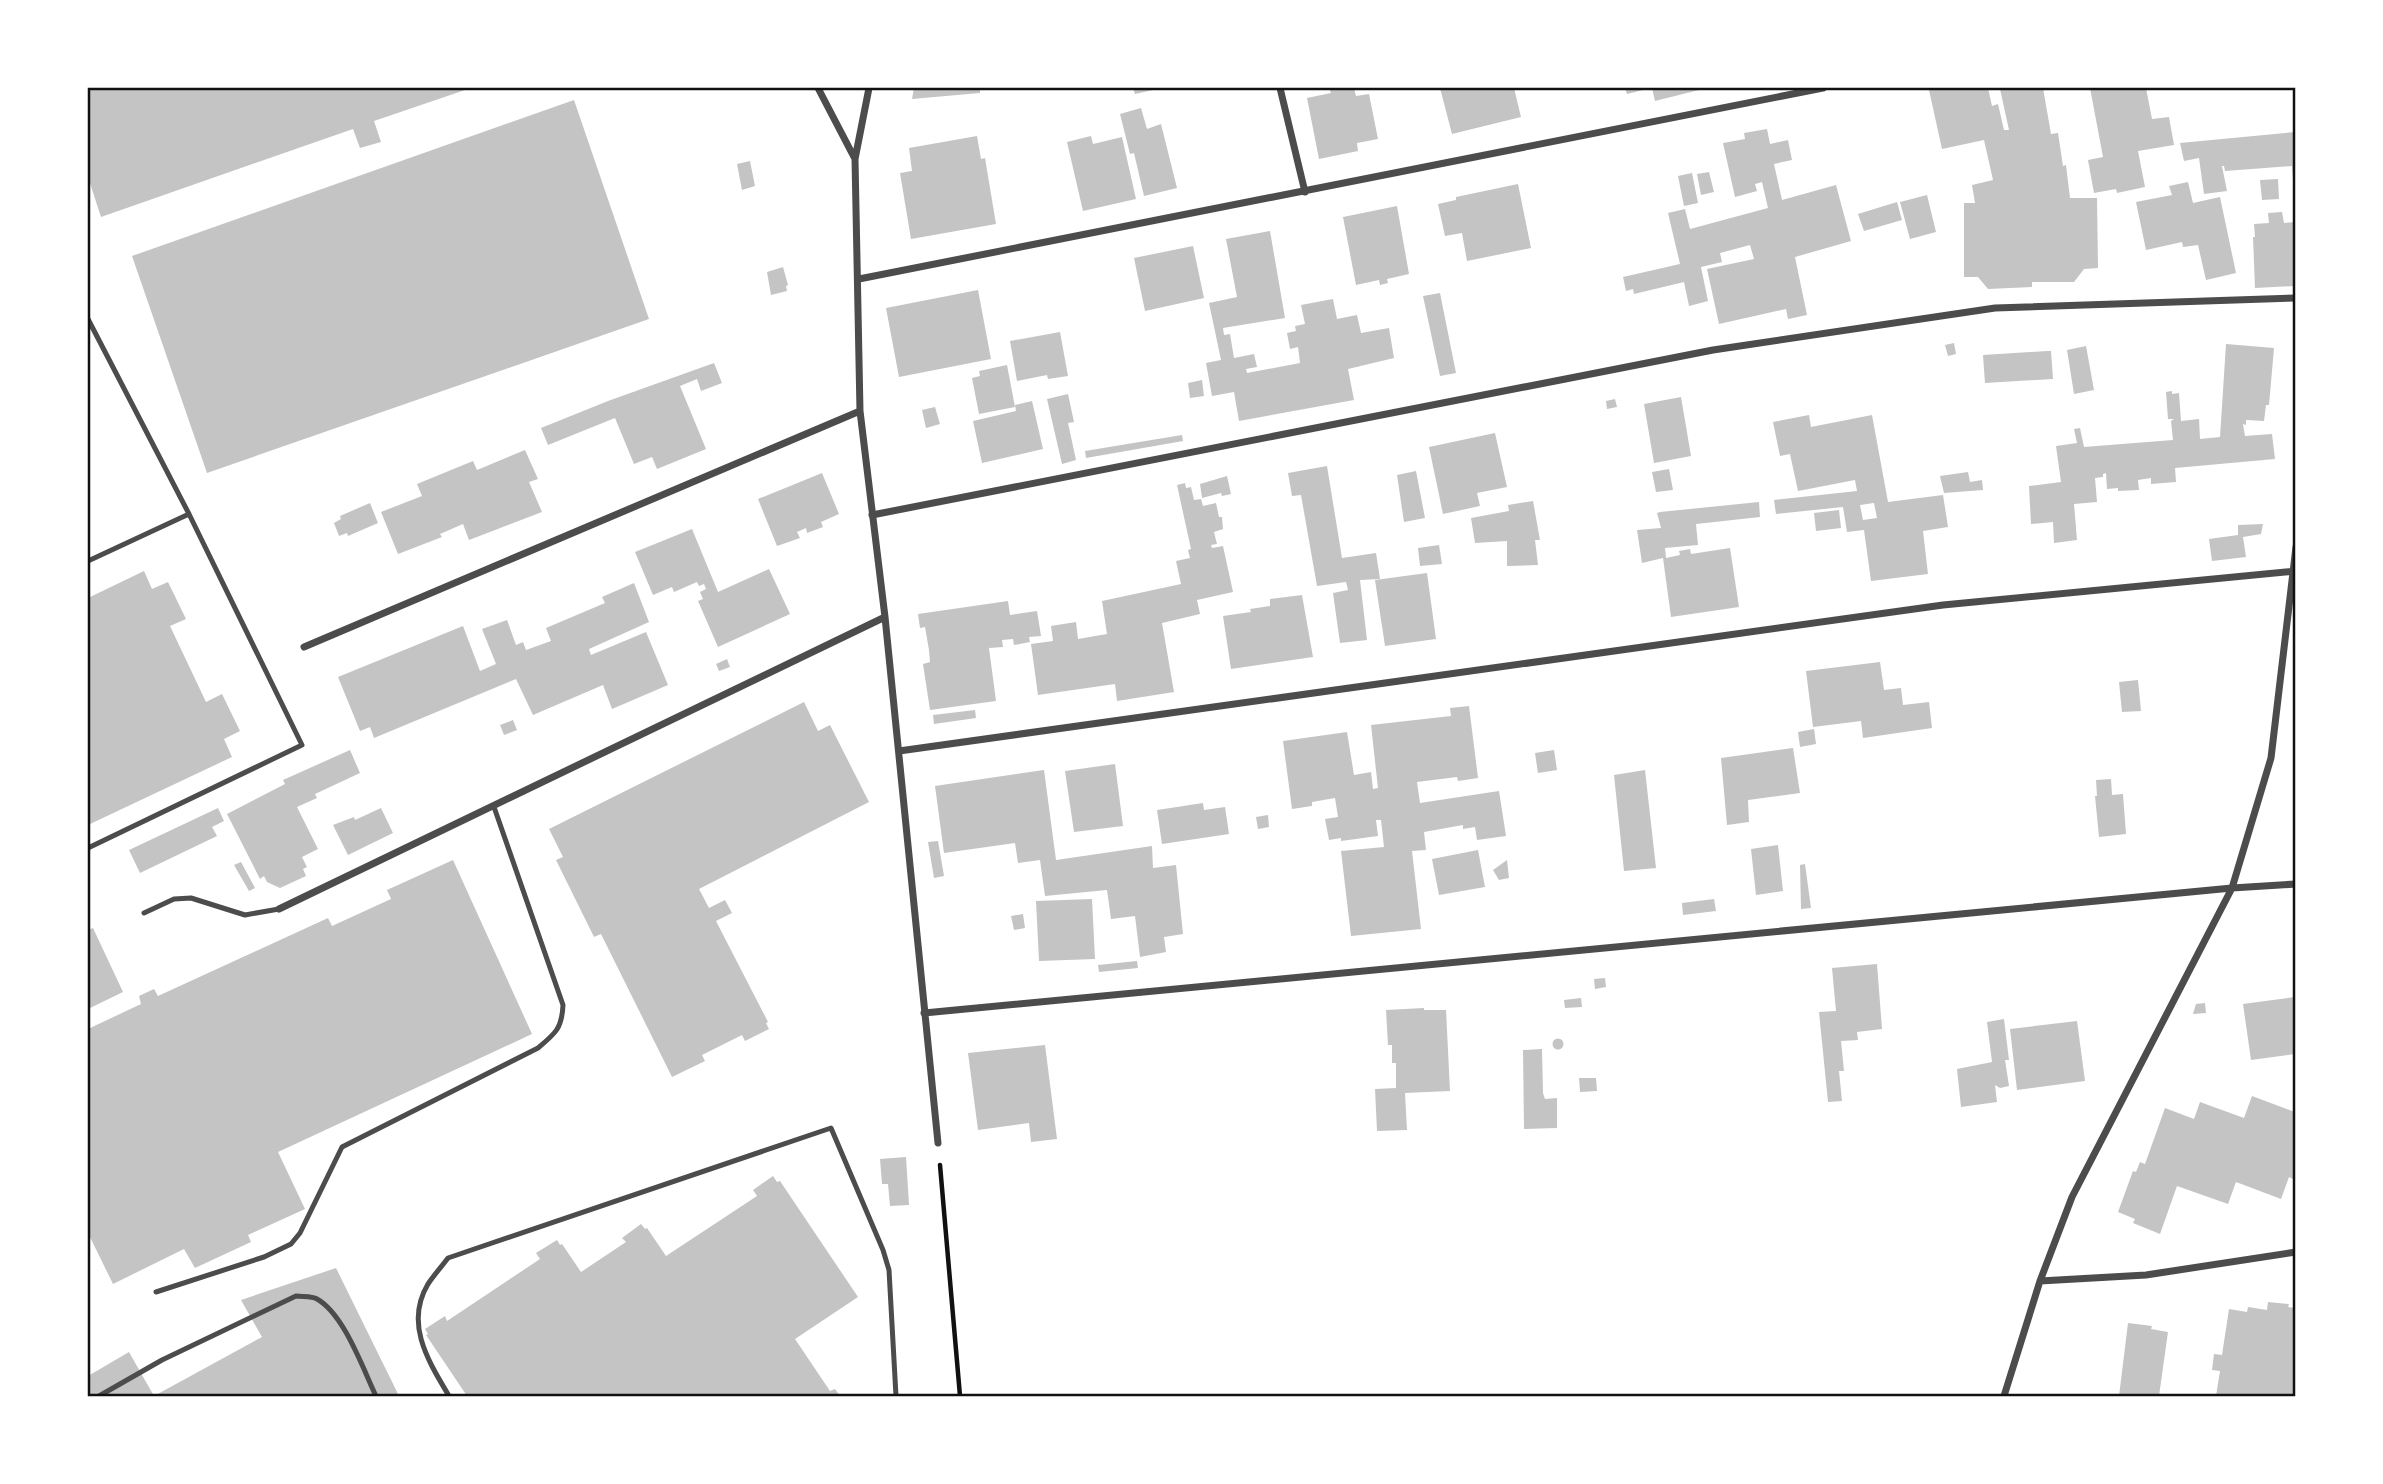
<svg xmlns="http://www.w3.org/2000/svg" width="2383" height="1484" font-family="'Alegreya Sans',sans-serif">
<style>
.building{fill:#c4c4c4;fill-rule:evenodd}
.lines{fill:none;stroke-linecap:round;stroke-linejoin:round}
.path{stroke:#111;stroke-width:4.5}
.service{stroke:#4c4c4c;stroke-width:5}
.minor{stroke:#4c4c4c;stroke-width:7}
.neatline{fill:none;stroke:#111;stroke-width:2.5}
</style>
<rect width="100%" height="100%" fill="#fff"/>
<path class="building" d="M88,88H471L374,121L381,142L360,148L353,129L101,217L88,177Z
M914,88H980V93L912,99Z
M1133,88H1152L1153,90L1135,94Z
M1329,88H1354L1356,96L1369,94L1378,139L1357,143L1358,151L1319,159L1307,98L1331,93Z
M1440,88H1514L1521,117L1452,134Z
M1625,88H1642L1643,90L1627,94Z
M1652,88H1698L1699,90L1655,101Z
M1942,88H1988L1992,106L1998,104L2004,130H2009L2000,89L2043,88L2051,134L2058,133L2063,166L2066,165L2070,198H2097L2098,268L2084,269L2074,282H2032V287L1988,289L1978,277H1964V203H1975L1972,185L1993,180L1984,140L1942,149L1929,90Z
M2090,88H2146L2152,119L2169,117L2174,145L2138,151L2145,187L2117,193L2116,189L2094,193L2088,160L2103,157Z
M574,100L649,319L207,473L132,256Z
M1141,108L1147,129L1161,124L1177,188L1144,196L1134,153L1130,154L1120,114Z
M1767,129L1770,144L1788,140L1792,160L1774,164L1782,200L1836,185L1851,241L1795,257L1807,315L1788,319L1786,309L1719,324L1707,269L1754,259L1750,245L1720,253L1722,262L1701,267L1708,301L1689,306L1684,282L1634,294L1633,289L1626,291L1623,277L1680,264L1668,213L1685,209L1690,229L1768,208L1762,182L1755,184L1757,191L1735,197L1723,143L1745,139L1744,133Z
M2295,132V192H2294L2292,166L2225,171L2224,166H2222L2227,191L2204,194L2199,158L2184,161L2180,143Z
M977,136L981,159L985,158L996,224L911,239L900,173L912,171L909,148Z
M1091,136L1093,144L1122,137L1136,199L1083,211L1067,142Z
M750,161L755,186L742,190L737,164Z
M1709,172L1714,192L1701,195L1697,174Z
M1692,173L1698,203L1684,206L1678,176Z
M2278,179L2279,199L2262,200L2260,180Z
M2188,182L2193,203L2220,197L2236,273L2206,280L2198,245L2183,247L2182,242L2146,250L2136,202L2172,195L2169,186Z
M1518,184L1531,248L1467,261L1462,233L1445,236L1438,204L1456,200V197Z
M1927,195L1936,232L1910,239L1900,202Z
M1897,202L1902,220L1864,231L1858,214Z
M1397,206L1409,274L1387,279L1388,283L1380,285L1379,280L1356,285L1343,217Z
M2282,212L2284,223L2295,222V286L2255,288L2253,237H2255L2254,224L2269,223L2268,213Z
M1270,231L1285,318L1223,328L1224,335L1230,334L1234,358L1254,354L1257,367L1246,369L1247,373L1300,363L1298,347L1290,349L1287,333L1296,331L1295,326L1305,324L1301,305L1333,299L1337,319L1357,315L1361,333L1389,328L1394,358L1348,369L1354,400L1239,421L1234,392L1212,396L1206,363L1221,360L1209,303L1237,297L1226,239Z
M1193,246L1204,298L1145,311L1134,258Z
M783,267L788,285L786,286L787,291L771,295L767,272Z
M978,290L991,359L899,377L886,308Z
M1440,293L1456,373L1440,376L1423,296Z
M1060,332L1068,376L1048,379L1047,375L1017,381L1010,341Z
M1954,343L1956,354L1948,356L1945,345Z
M2226,344L2274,348L2269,405H2266L2264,421L2246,420V425L2243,424L2245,436L2272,434L2275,459L2175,468L2176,482L2151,484V478L2138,480L2139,490L2118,491V488L2107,489L2106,473L2103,474V477L2095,478L2097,502L2074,504L2077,540L2054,543L2053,522L2031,524L2029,486L2061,482L2056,446L2077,443L2074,429L2080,428L2084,447L2173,440L2171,421L2174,419H2168L2166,392L2172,391V394L2179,393L2181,421L2199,419L2200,439L2220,437Z
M2086,346L2094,390L2074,394L2067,350Z
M2047,351H2051L2053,379L1985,383L1983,355Z
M714,363L722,383L701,391L697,379L680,386L706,449L657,469L652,457L634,464L615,418L548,445L541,428L608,401Z
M1007,365L1015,407L979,414L972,378L980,376L979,371Z
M1202,380L1204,396L1190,398L1188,383Z
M1068,394L1074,422L1068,423L1076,460L1062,464L1047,399Z
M1681,397L1691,456L1654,463L1644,404Z
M1615,399L1617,407L1607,409L1606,401Z
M1032,401L1043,449L982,463L973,421L1016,411L1015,405Z
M935,407L940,424L926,428L922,410Z
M1809,415L1811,427L1872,415L1888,502L1943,495L1948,527L1923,531L1928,574L1871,581L1864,530L1847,532L1843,507L1776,514L1774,500L1857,491L1855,480L1798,491L1790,454L1780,456L1773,422ZM1874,503L1877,518L1863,520L1860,505Z
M1495,433L1507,487L1477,493L1480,506L1443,514L1429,447Z
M1182,435L1183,441L1086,458L1085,451Z
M525,450L538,479L529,482L542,512L469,540L463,524L440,534L442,537L398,554L381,512L422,496L417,484L473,461L477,470Z
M1327,466L1342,558L1376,553L1380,579L1360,580L1367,640L1340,643L1333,593L1348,590L1346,582L1317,586L1301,495L1292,496L1288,473Z
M1669,469L1673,490L1656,492L1652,472Z
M1416,471L1425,518L1404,522L1397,475Z
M1968,472L1970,482L1982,480L1983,490L1944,493L1940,476Z
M822,473L839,514L821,522L823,527L807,533L806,528L797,532L800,538L777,546L758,499Z
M1227,476L1231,494L1222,496L1221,493L1202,498L1200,484Z
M1185,483L1186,488L1191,487L1194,500L1201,499L1203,506L1216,503L1219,517H1222L1223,529L1214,532L1217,544L1211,545L1212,548L1223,546L1233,592L1197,600L1200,614L1162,623L1174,692L1117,701L1115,684L1038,695L1031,644L1053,641L1051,626L1076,622L1078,639L1107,634L1102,601L1181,584L1176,561L1190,558L1188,550L1191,549L1177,485Z
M1533,501L1540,540H1535L1538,565L1507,566V541L1475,543L1471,518L1509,511L1508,505Z
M1759,502L1760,517L1696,524L1698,545L1665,548L1666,558L1680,555L1679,551L1690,549L1691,554L1730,548L1739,607L1671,617L1663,558L1642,563L1637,530L1661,528L1657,513L1660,512Z
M370,503L378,523L348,536L347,533L339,536L334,523L341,519L340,516Z
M1839,510L1841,528L1816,531L1814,513Z
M2263,524L2261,534L2243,537L2246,557L2212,561L2209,539L2238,535V525Z
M692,529L718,592L769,569L790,614L718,647L698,601L703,599L700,592L706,589L704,584L699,586L697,582L674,592L672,587L653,595L635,552Z
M1439,545L1442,564L1420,566L1418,548Z
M144,571L152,589L168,582L186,619L170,626L206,702L222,694L240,731L224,739L232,757L88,825V598Z
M1427,573L1436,639L1385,646L1375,580Z
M634,583L649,622L589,649L591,655L646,632L668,685L612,709L603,685L533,715L516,679L374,738L370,727L360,731L338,677L463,626L480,671L496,664L482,629L507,620L516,645L523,642L526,650L551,641L546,628L605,603L602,597Z
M1302,595L1313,657L1231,669L1223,616L1251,612L1250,609L1270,606V599Z
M1008,601L1010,615L1037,611L1041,636L1029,637L1030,642L1014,645L1013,639L1002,640L1003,647L989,648L996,701L930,710L923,664L930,662L929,650L925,627L920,628L918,614Z
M727,659L730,667L719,671L716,664Z
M1880,662L1884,690L1901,688L1903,705L1929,702L1932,728L1863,738L1861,721L1813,727L1806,671Z
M2138,680L2141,711L2122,712L2119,682Z
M804,702L818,731L830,725L869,802L699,889L709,908L725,900L732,913L716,921L768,1022L766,1023L769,1029L745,1041L742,1035L702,1055L705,1061L672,1077L601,934L594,937L556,860L563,857L549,829Z
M1469,706L1478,778L1458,781L1457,777L1417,782L1420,803L1499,791L1506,836L1477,840L1475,827L1463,829V825L1424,832L1426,850L1412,851L1421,929L1351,936L1341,851L1384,847L1381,820H1376L1378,836L1341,841V838L1329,840L1325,819L1338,817L1335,798L1312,802V806L1292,809L1283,741L1347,732L1354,775L1371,772L1373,789L1378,788L1371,725L1451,716L1450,708Z
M975,710L976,718L934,724L933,715Z
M513,720L517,730L504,735L500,725Z
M1814,729L1816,744L1800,747L1798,732Z
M1793,748L1800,793L1748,800L1749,822L1727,825L1721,758Z
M350,750L360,773L315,794L317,798L297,807L318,849L302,857L307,867L303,869L306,876L280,888L267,882L264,876L260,879L227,814L285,784L283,780Z
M1554,750L1557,770L1538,773L1535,753Z
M1115,764L1123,826L1074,832L1065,771Z
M1044,770L1056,860L1152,846L1153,868L1176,865L1183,934L1164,937L1166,952L1140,957L1135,916L1111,919L1107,890L1045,896L1040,860L1018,863L1015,843L944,853L935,786Z
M1645,770L1656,868L1624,871L1614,775Z
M2111,779L2112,795L2123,794L2126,834L2099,837L2095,796H2097L2096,780Z
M1203,803L1204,810L1225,807L1229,834L1162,844L1157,810Z
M218,808L224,821L212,827L217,836L140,873L129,850Z
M381,808L393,833L348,855L333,825L354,817L355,820Z
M1268,815L1269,827L1258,829L1256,817Z
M938,841L944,876L934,878L928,842Z
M1778,845L1783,891L1756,895L1751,849Z
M1478,850L1485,887L1439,895L1432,859Z
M453,860L532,1034L278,1152L305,1209L248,1235L251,1242L195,1268L184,1249L113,1284L88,1233V1029L141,1004L139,996L154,989L158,996L328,918L332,926L391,899L387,890Z
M1507,860L1509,878L1499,880L1493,870Z
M241,862L255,888L249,891L234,865Z
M1805,864L1811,908L1801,909L1800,865Z
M1092,899L1095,959L1039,961L1036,901Z
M1714,899L1716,911L1683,915L1682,903Z
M1023,914L1025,928L1014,930L1011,916Z
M93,928L123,992L88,1009V930Z
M1137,961L1138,968L1099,972L1098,965Z
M1877,964L1882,1029L1857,1032L1858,1040L1841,1041L1844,1071H1839L1842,1101L1828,1102L1819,1012L1836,1011L1832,968Z
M1605,978L1606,987L1595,989L1594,979Z
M2295,997V1054L2251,1060L2243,1004Z
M1581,998L1582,1007L1565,1008L1564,1000Z
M2205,1003L2206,1013L2193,1014L2196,1004Z
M1424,1008V1010H1446L1450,1091L1405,1093L1407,1130L1377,1131L1375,1089L1396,1088V1063H1392V1045H1388L1386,1010Z
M2004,1019L2009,1060H2005L2009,1086L2000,1088L1995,1085L1997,1102L1961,1107L1957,1069L1992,1062L1987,1022Z
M2077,1021L2085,1081L2017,1090L2010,1029Z
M1552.5 1044a5.5 5.5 0 1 1 11 0a5.5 5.5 0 1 1-11 0Z
M1045,1045L1057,1139L1031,1142L1029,1123L978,1130L968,1053Z
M1542,1049L1543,1093L1545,1099L1557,1098V1128L1524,1129L1523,1050Z
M1579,1078H1596L1597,1091L1580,1092Z
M2252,1096L2295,1112V1180L2289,1177L2281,1199L2236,1182L2228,1204L2177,1186L2160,1234L2133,1223L2135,1219L2118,1212L2133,1171L2136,1172L2140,1162L2145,1164L2165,1108L2194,1119L2200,1102L2244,1118Z
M906,1157L909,1205L890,1206L888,1184H882L880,1159Z
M773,1176L777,1182L780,1181L858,1297L795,1339L830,1391L835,1389L840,1396H467L426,1335L428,1334L425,1329L445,1316L447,1321L540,1259L536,1253L557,1240L560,1245L562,1244L581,1272L626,1242L622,1238L641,1224L645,1229L647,1228L666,1256L757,1196L753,1190Z
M336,1268L399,1396H88V1376L129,1352L154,1396L262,1337L241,1300Z
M2268,1302L2289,1304L2288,1307L2295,1308V1396H2216L2220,1371L2212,1370L2214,1354L2222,1355L2229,1309L2247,1312L2248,1307L2267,1310Z
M2128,1323L2152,1326L2151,1329L2168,1332L2159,1396H2119Z"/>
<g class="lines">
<path class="path" d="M940,1165L960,1396"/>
<path class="service" d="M88,319L189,514L88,561
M88,848L302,745L189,514
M144,913L174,899L191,898L245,915L279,909
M156,1292L264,1257L291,1244L300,1233L342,1147L538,1048C556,1033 562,1028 563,1005L494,807
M99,1396L162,1360L296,1296C303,1297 312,1296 317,1299C344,1314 363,1369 376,1396
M449,1396C429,1362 404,1324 428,1284C434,1275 442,1266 448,1258L831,1128L883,1250L889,1270L896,1396"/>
<path class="minor" d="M818,88L855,159
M869,88L855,159L860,411L885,617L938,1143
M1280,88L1305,192
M859,279L1823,88
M872,515L1713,350L1995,308L2296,298
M304,647L860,411
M899,751L1943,605L2296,571
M279,909L885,617
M924,1013L2232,888L2296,884
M2040,1281L2146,1275L2296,1252
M2004,1396L2040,1281L2072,1197L2232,888L2271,758L2296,547"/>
</g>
<rect width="2383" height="1484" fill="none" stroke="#ffffff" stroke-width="178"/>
<rect x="89" y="89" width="2205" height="1306" class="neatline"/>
</svg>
